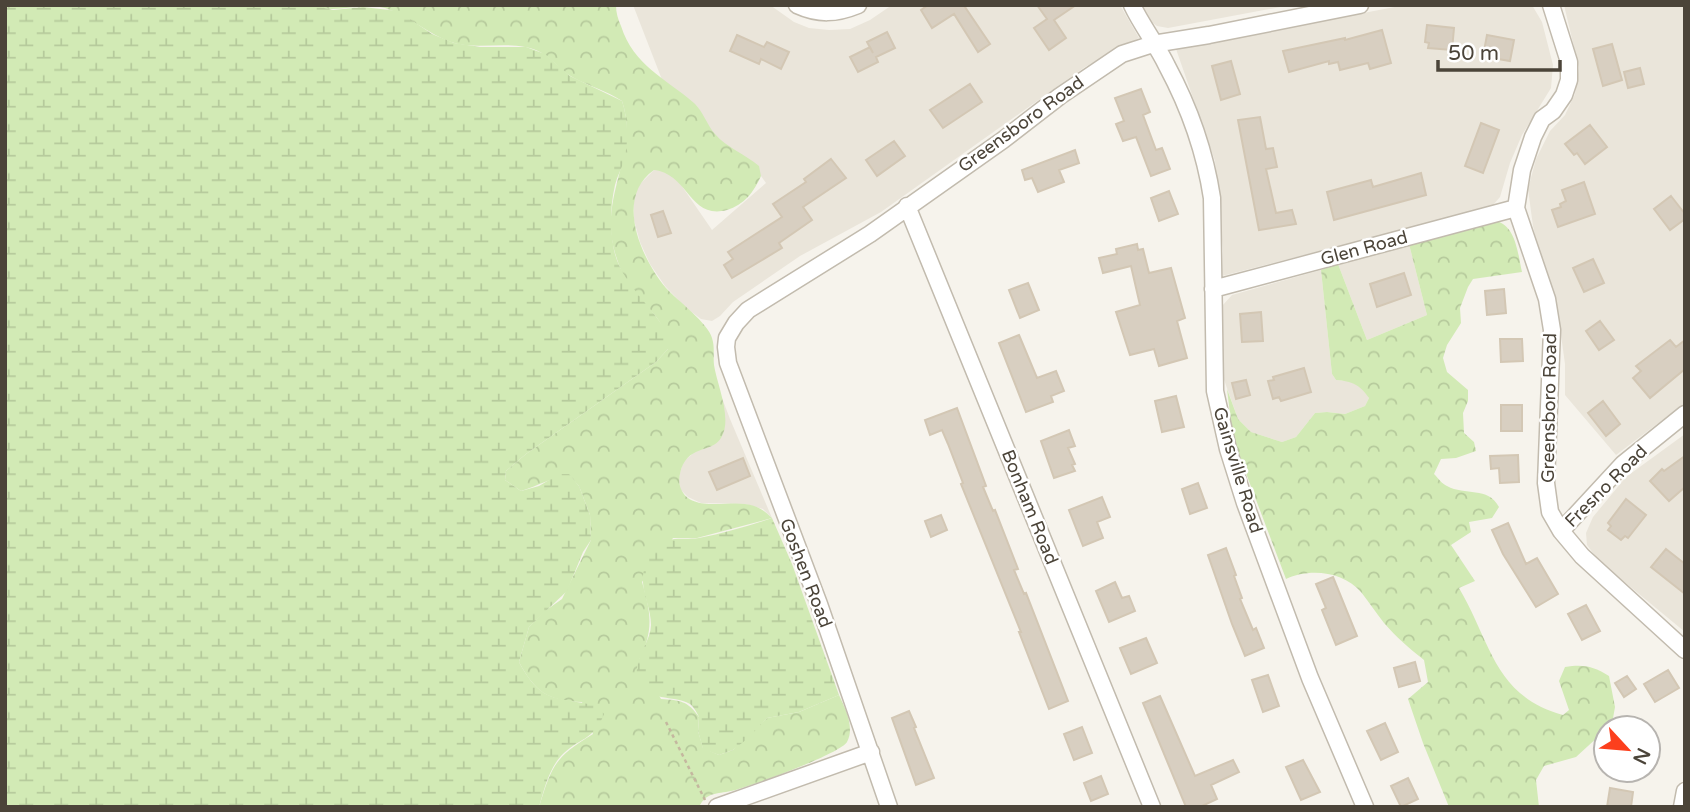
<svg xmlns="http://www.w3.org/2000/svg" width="1690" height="812" font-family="'Varela Round',sans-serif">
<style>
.residential{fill:#eae5da}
.forest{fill:url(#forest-crowns)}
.wetland{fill:url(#wetland-marsh)}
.building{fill:#d8cfc1;stroke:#d3c7b4;stroke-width:2}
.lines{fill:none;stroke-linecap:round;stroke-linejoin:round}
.street-casing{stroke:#c2bbae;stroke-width:19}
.path{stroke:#c4b79f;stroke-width:2.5;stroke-dasharray:3.5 3.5;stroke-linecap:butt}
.street{stroke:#fff;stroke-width:16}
.labels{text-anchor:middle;stroke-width:5;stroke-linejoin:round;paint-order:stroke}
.street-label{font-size:18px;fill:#4b4439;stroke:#fff}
</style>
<defs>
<pattern id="forest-crowns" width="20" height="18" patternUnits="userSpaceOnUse" patternTransform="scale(1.75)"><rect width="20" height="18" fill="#d2eab5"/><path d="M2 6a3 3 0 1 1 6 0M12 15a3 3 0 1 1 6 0" fill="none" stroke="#b6ca9c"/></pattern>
<pattern id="wetland-marsh" width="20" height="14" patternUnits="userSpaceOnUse" patternTransform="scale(1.75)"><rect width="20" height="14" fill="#d2eab5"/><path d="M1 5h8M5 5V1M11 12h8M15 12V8" fill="none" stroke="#b6ca9c"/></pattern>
</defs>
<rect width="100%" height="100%" fill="#f6f3ec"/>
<path class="residential" d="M633,5H770L794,22L809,28L829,30L850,29L870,20L892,5H1120L1139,38L1085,67L881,212L800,256L733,302L720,316L712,321L701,319L685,307L665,286L650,264L640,242L634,220V197L639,185L654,170L664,171L677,179L712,230L766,183L761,176L719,144L697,106L666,90Z
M1142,5H1291L1168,28L1157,26L1150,21Z
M1405,5H1532L1542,22L1553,65L1551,88L1522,135L1510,163L1500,197L1493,205L1465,214L1222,276L1223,251L1215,161L1176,49Z
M1564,5H1685V403L1616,455L1565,395V364L1556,299L1541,261L1533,226L1528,189L1536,159L1550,131L1565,115L1575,94L1579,68Z
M1409,244L1427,315L1367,340L1338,264Z
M1321,270L1332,374L1336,380L1349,381L1361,386L1369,398L1365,406L1345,414L1327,412L1315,413L1296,437L1282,442L1251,432L1238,419L1222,374V306L1232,295Z
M722,398L730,419L772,518L763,509L745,504L701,503L688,497L680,489L679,477L683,462L697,450L713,445L725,422Z
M1685,434V632L1599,561L1587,545L1586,533L1593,517L1626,477Z"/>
<path class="forest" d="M311,5H616C616,13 618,19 621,26C634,66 664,77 694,103C703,111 707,125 715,134C727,148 745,154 759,166L761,176C754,192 744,205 727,210C689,220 689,174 654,170C614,198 641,258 666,288C678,301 708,323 712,338C715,347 713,356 714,365C717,385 733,419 721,438C711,454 686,444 680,474C679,478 679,485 681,489C691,512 726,501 745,504C756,505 764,510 772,518L697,538H673L642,582C651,613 654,630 639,660L661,699C680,700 688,701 699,717L698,731L703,748L719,755L733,750L767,718L799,712L839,695C845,708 855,727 847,742C840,754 749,787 731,791C717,794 706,792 699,807H539C552,765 555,757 593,734L582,702C548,701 535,692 519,662L529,627L545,611L562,599L591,540L590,515L579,486L569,475C550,478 540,485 521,491L505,480L506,471L526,454L656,362L668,349C665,313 643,309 627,283C622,275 618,262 615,253C598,195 640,155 622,101C607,91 589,86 574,78C555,68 551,52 525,47C500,42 475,50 451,42C427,34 409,15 385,8C360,2 334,15 311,5Z
M1495,221C1516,224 1518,255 1522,272L1473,279L1468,287L1460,308L1461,323L1447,345L1443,358L1447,372L1468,390V401L1463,413L1464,433L1474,442L1476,451L1456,458L1441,459L1434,474C1438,478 1442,484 1447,486C1465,496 1488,486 1499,507L1492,518L1469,522L1471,532L1451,545L1475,581L1459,588C1491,642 1494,696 1563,715L1569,710L1559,681L1565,667C1583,664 1593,666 1609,676L1615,707L1612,724L1576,757L1544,766L1536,780L1539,807H1449L1423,743L1408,699L1428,682L1424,660C1409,648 1396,637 1384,623C1376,613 1369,602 1361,592C1343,571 1309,568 1286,579L1233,439L1227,389L1238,419L1251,432L1282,442L1296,437L1315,413L1327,412L1345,414L1365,406L1369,398C1360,385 1352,381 1336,380L1332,374L1321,270L1338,264L1367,340L1427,315L1409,244Z"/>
<path class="wetland" d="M5,5H311L333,10L363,7L398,11L432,34L454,43L480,47H526L545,54L570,76L622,101C628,119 629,140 624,160C622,168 617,176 615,185C610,207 610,228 614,250C622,287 656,307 671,341L668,349L656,362L526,454L506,471L505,480L521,491L539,486L559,474H569L579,486L590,515L591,540L583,552L567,591L529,627L519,662C542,705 556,696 598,706L604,714C593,742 579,737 561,756C549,769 544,790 539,807H5Z
M772,518L792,564L839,695L799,712L767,718L747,739L733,750L719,755L703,749L698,731L699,717C697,713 694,707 690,704C672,694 649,703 639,681C630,662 651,643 651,625C651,610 644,597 643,583C642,571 648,551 658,544C672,536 684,540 699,538C724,533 748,526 772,518Z"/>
<path class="building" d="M928,5H968L965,7L990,44L978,52L954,14L932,28L921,10Z
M1037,5H1076L1054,20L1066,38L1049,50L1034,28L1047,19Z
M1427,25L1454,28L1452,50L1428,48L1429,43L1425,42Z
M1382,30L1391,63L1370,69L1368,63L1340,70L1338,62L1329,64V61L1289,72L1283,51L1345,38V40Z
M887,32L895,48L876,57L878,62L858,72L850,57L870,47L873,53L867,42Z
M737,35L764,47L767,42L789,52L781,69L761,59L759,64L730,51Z
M1487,35L1514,40L1510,61L1486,57L1487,52L1484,51Z
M1612,44L1622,80L1603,86L1593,49Z
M1231,61L1240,94L1221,100L1212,66Z
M1640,68L1644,84L1628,88L1624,72Z
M970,84L982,102L943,128L930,110Z
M1141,89L1150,112L1143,115L1156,150L1162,148L1170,169L1151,176L1136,137L1123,141L1116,124L1124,121L1115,98Z
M1260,117L1266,149L1273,148L1277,167L1266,169L1276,213L1292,210L1296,224L1259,230L1238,120Z
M1481,123L1499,130L1483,173L1465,166Z
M1590,125L1607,147L1585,164L1577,153L1574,155L1565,144Z
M894,141L905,156L877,176L866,160Z
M1075,150L1079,163L1059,170L1064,182L1038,192L1032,178L1025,180L1022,170Z
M831,159L846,178L803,207L812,220L779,243L782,248L732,278L724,265L733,259L728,252L782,217L773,204L806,182L804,179Z
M1421,173L1426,195L1334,220L1327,192L1371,180L1373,187Z
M1584,182L1595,214L1558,227L1552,210L1561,207L1560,204L1566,201L1562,190Z
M1169,191L1178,214L1159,221L1151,198Z
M1671,196L1685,214V219L1670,230L1654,209Z
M663,211L671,233L658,237L651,215Z
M1137,244L1138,250L1143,249L1149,273L1171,268L1185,318L1177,321L1187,358L1159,366L1154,349L1130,355L1116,312L1140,305L1131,266L1103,273L1099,258L1117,254L1116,249Z
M1593,259L1604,283L1584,292L1573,268Z
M1404,273L1411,295L1377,307L1370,284Z
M1028,283L1039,310L1020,318L1009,290Z
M1504,289L1506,313L1487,315L1485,291Z
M1261,312L1263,341L1242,342L1240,314Z
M1600,321L1614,340L1599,350L1586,331Z
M1019,335L1037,378L1056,371L1064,391L1051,396L1053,402L1026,412L999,343Z
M1500,339H1522L1523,361L1501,362Z
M1670,340L1676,347L1685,340V369L1650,398L1633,378L1641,371L1636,366Z
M1304,368L1311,392L1281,401L1279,397L1273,399L1268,381L1274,380L1273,377Z
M1246,380L1250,395L1236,399L1232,383Z
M1176,396L1184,427L1162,432L1155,401Z
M1603,401L1620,424L1606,436L1588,413Z
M1501,405H1522V431H1501Z
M957,408L986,486L983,487L993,511L995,510L1018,569L1014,570L1024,594L1026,593L1068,701L1049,709L1019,632H1021L961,484L963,483L948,444L942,430L930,435L925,420Z
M1069,430L1075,446L1068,448L1075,464L1072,465L1075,471L1054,478L1041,441Z
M1518,455L1519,482L1500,483L1499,468L1491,469L1490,456Z
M1685,456V487L1669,501L1650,481L1662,469L1664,471Z
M743,458L750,476L717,490L709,472Z
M1198,483L1207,508L1190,514L1182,489Z
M1102,497L1110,517L1097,522L1103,538L1083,546L1069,510Z
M1626,499L1646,515L1628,538L1625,536L1621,540L1608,530L1611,526L1608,523Z
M941,515L947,530L931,537L925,521Z
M1508,523L1526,564L1537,558L1558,594L1536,607L1503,554L1492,530Z
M1226,548L1236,575L1234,576L1242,598L1240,599L1253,630L1256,628L1264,648L1245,656L1232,624L1208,555Z
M1666,549L1685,564V594L1651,567Z
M1333,577L1357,636L1336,645L1322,610L1326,608L1316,584Z
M1115,582L1122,598L1129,596L1135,611L1109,622L1096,591Z
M1586,605L1600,631L1582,640L1568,614Z
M1146,638L1157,663L1131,674L1120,648Z
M1415,662L1420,681L1399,687L1394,668Z
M1668,670L1679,688L1655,702L1644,684Z
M1268,675L1279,706L1263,712L1252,680Z
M1627,676L1636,689L1624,697L1615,683Z
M1160,696L1195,776L1233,760L1239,772L1211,785L1217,799L1200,807H1186L1143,703Z
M909,711L916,727L914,728L934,778L916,785L892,718Z
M1385,723L1398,752L1381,760L1367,731Z
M1082,727L1092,753L1074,760L1064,734Z
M1303,760L1320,792L1301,800L1286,767Z
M1101,776L1108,794L1091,801L1084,783Z
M1408,778L1418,799L1401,807L1391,786Z
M1610,788L1633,792L1631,807H1607Z"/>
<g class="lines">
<g class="street-casing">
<path id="street" d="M797,5C819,15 836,14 858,5
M1132,5C1142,26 1157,45 1167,66C1189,107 1205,152 1212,198L1215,391L1228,449L1245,503L1310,678L1365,807
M1551,5L1569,62V80L1564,95L1553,111L1542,119L1533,137L1522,170L1516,208L1547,299L1552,330L1546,483L1550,512L1561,531L1582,556L1685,650
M907,206L1152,807
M1213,289L1516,208
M1561,531L1623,464L1685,414
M717,807L871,752
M889,807L819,604L728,363L726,347L727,338L736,323L748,310L870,234L1003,140L1060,96L1122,54L1153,44L1209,35L1360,5
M1682,807L1685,791"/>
</g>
<path class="path" d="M666,722L705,800"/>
<use href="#street" class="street"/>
</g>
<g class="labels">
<g class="street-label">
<text transform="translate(1021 124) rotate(-36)" y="6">Greensboro Road</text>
<text transform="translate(1364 248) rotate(-15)" y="6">Glen Road</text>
<text transform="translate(1549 408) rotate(-89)" y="6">Greensboro Road</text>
<text transform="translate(1238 470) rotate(73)" y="6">Gainsville Road</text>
<text transform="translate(1606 486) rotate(-45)" y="6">Fresno Road</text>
<text transform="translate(1030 507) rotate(68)" y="6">Bonham Road</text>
<text transform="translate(806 573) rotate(69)" y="6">Goshen Road</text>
</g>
</g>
<rect width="1690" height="812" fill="none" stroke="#4b4439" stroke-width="14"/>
<g transform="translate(1627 749) rotate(116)"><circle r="33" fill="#ffffff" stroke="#b7b4b0" stroke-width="2"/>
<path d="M0-5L12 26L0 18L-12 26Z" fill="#fc3f1d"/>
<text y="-10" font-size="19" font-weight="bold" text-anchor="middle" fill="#4b4439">N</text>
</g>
<path d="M1438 60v10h122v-10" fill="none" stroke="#4b4439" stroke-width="3.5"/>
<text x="1448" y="60" font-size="21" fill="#4b4439" stroke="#ffffff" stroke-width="5" paint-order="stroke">50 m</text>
</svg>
